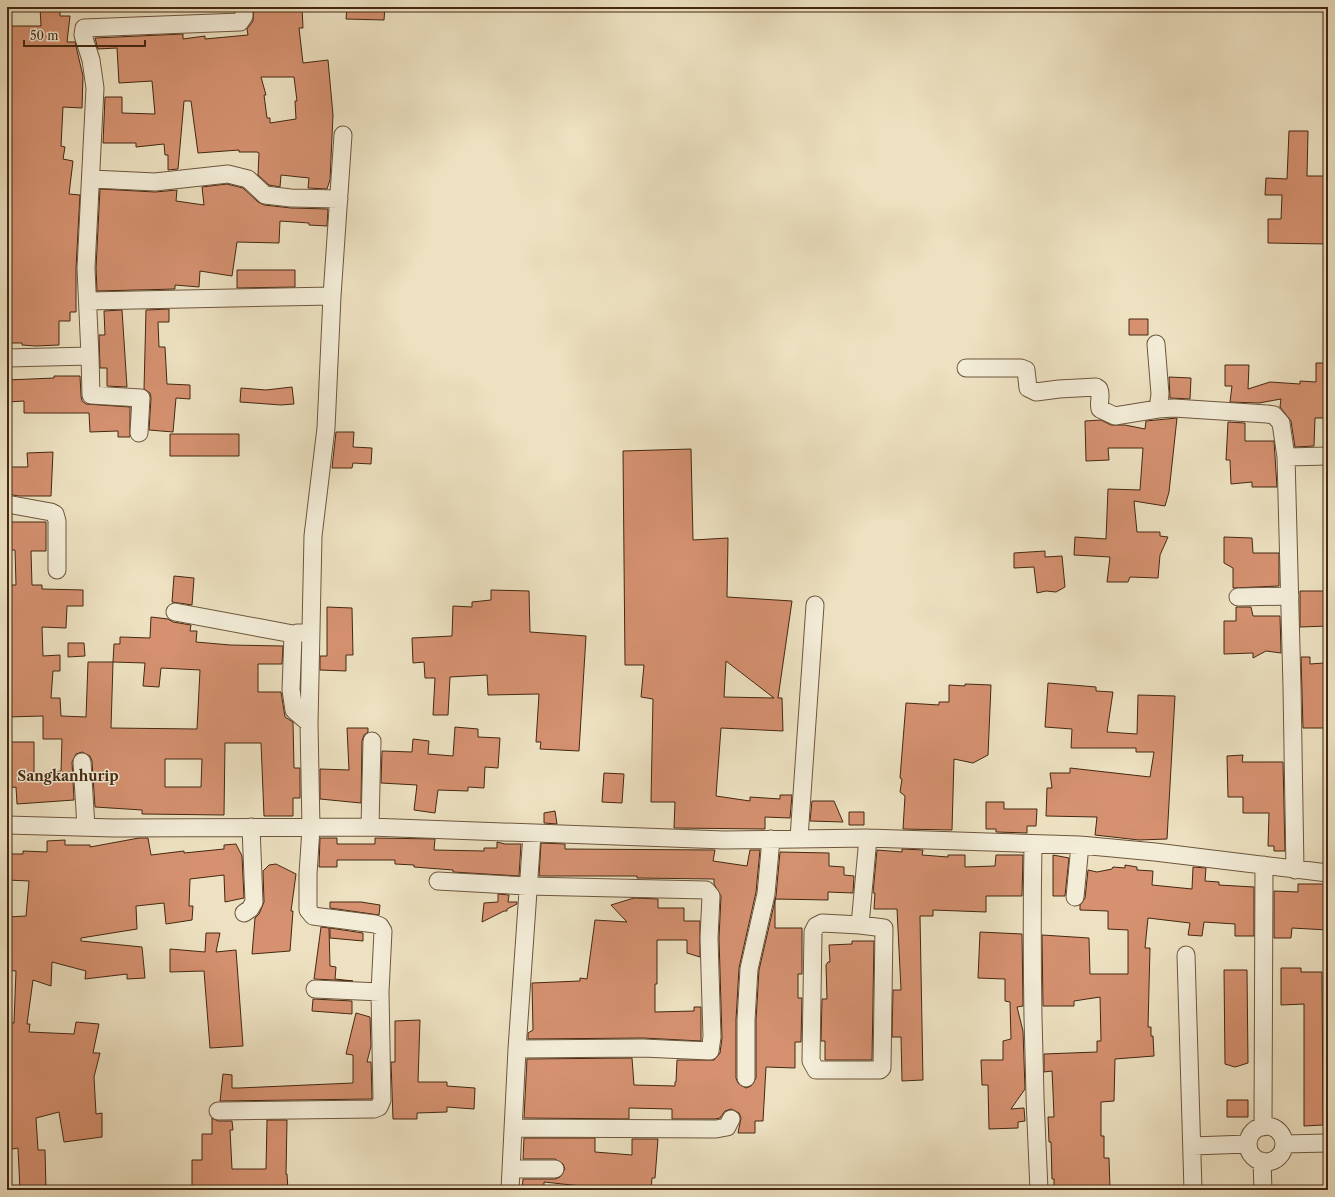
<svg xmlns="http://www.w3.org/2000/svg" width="1335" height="1197" font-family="'Libre Caslon Text',serif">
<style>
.building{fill:#d59170;stroke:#442811;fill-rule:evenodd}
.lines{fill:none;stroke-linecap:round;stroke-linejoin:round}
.minor-casing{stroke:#6e563d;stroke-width:19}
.minor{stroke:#f3ecd7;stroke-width:17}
.labels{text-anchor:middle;stroke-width:3;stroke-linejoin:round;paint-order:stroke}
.quarter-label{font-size:14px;font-weight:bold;fill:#442811;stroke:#f3ecd7}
</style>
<rect width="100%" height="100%" fill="#ede1c1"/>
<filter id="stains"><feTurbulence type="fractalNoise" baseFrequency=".005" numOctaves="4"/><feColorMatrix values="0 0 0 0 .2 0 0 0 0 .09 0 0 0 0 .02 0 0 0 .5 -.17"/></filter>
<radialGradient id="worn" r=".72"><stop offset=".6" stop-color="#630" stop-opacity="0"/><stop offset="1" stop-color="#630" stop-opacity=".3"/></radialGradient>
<path class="building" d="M40,7H60V16H70L67,42H75L83,76L82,108L63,107L61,146L65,147L63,159L73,161L69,194L80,195L76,268V312H70V321H59V345L36,346L22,345V343H7V26H41Z
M254,7H302L303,28H299L303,63L328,60L333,115L330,180L327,189L308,188L309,178L281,175L280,187L269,185L258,175L259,153L257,152H239V150L198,153L191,101H184L178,169L168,170V155H165L164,144L136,147V143H103L105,97H122V113L155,114L152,81L119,83L117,48L98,49L95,38L183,34V39L205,36V39L248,35L247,29L253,21ZM261,77H294L297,101H295L296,119L270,123V118H267L264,95H266Z
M347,7H385L384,20L346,19Z
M1289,131H1308L1307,176H1326L1328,244L1268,243V219H1281L1282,195H1265L1266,178L1287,179Z
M227,184L243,188L258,202L264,205L291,208L328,209L327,226L309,225V223L280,221L279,243L237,242L232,276L200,271L199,287L175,285V289L97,291L96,268L100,189L155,192L177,190L176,201L204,205L202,187Z
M237,270H295V287L237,288Z
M169,309V322H158L159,347H165L167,384L190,385V399L176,398L173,432L149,430L151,398L150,393L144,389L146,310Z
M122,310L127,387L107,386V368H100L99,335H105L104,311Z
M1129,319H1148V335H1129Z
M1316,363H1328V418H1315L1314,446L1295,447L1291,421L1280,407L1281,399L1259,403L1230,402L1232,386H1225V365H1249L1248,389L1270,382L1300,384V381L1316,382Z
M54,376H80L81,396L82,401L86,404L130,407V437H118V431L90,432L89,413H24V401L7,402V380L54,378Z
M1169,377L1191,378L1190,399L1170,398Z
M292,387L294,404L281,405L240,402L241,388L266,390Z
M1177,418L1169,492L1165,506L1134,501L1137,532H1160V536L1168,537L1160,555L1158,578L1130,577L1128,582H1107L1110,557L1074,555L1075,537L1106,539L1108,489L1140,490L1143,448H1108L1109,460L1086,461L1085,421L1101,420L1111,425H1125L1145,429L1146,421Z
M1228,422L1245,423V441H1274L1277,487H1252V482L1231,484L1230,460H1226Z
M336,432H354L353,447L372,448L371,464L353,463L352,468H332Z
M170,434H239V456H170Z
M691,449L693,540L728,538L727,597L792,601L778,698H782L783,731L721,728L716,796L750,801V797L780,799V795H792L790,818L765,817V829L674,828L675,802H651L653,699L641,697L644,665H625L623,451ZM726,661L774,698L724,697Z
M53,452L51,496H19L7,494V467H28L27,453Z
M7,522H46V551H31L32,585H42V589L83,590V606H67L66,628L42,627L43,656L60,655V671H53L51,698H60L61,716L86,717L88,662H113L114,644H120V637L150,638L151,617L168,619L173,622L191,625L190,631H197L196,642L230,645L283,646L282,664H258V692H281L285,717L293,722L294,768H300V798H293V816H264L261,743H225L224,815L142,814V810L95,807L92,761L90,756L82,752L76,754L72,762L74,800L17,804L16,787L7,788V742H34V775L61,771L62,739H43V716L7,717V585H16L15,550H7ZM113,662L145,663L143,686L159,687L161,668L200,670L197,729L111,728ZM165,759H202L201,787H165Z
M1224,537L1252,538L1253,553H1279V586L1233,588V568L1224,563Z
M1045,551V557L1062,556L1065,587L1056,592L1046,591L1037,593L1034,567L1014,568V553Z
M174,576L194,578L192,605L172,602Z
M491,590L529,591L530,632L586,636L579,751L540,749L541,742H536L539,694L488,695L487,675L450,677L448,715H433L435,678H425L424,662L413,663L412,638L452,636L453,606L472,607V602L491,600Z
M1300,591H1325V595H1328V626L1300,627Z
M327,607L352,608L353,655H346V671L320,670V656H327Z
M1236,607H1251L1253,616H1280L1281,653L1266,651L1253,658V653L1224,654V621H1236Z
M68,643H84L85,656L68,657Z
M1301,657H1310V664L1324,663V687H1328V728H1303Z
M1048,683L1096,687V691L1113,692L1107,732L1137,734L1138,695L1175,696L1167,839L1139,840L1095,835L1097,817L1046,816L1047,788H1052L1050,773H1070V768L1150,777L1154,752H1136V748H1071L1072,729L1045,727Z
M965,684L991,685L988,755L973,763L954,759L952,830L903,829L905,796L900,792L902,779L900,778L906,703L939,705V702H949V685L965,686Z
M455,727L478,729V737L500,738L498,768L485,767L484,788L468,787V791L438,790L435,813L414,810L417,785L381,783L382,751L412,752L413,739L429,741L428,754L453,756Z
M347,728H368V732L364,735L362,741L361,803L320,799V769L349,770Z
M1243,755L1242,762H1283L1285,851H1274V846H1268L1269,813H1243V797H1228L1227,756Z
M604,773L624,774L622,803L602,802Z
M812,801H834L843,822L810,821Z
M986,802H1004V809H1037L1036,826H1027V833L996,832V829H986Z
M555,811L557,824L544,823V813Z
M849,812H864V825H849Z
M139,838H148L151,855L184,851V853L224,849V845L236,844L242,856L244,898L225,902L224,875L190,879L189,906H193L192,920L166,924L164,903L136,906L137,929L81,938V941L142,947L145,978L127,979V974L85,979L86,971L52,962L51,986L33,980L27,1024H30L29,1032L74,1034L76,1022L99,1024L93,1053H100L94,1077L96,1114L102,1113V1137L64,1142L59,1112L36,1118L38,1150H45L46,1190H20L18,1148L7,1150V1130H11V1097H7V1023H14L16,971L7,970V917L26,916L29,881L7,880V854H23V851L47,852V841L65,840V845H90V847Z
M320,838H337V844H375V838L435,839L434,850L484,851V848H497V842L505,844H521L519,876L453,872V870L414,867V865L395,864V860H337V867H319Z
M541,843L565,844V849L715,850L713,861L747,866L750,850H760L756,892L739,968L736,1020V1078L738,1083L746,1088L751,1086L756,1078V1020L759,970L776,896L780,852L829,853V866L844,867V875L854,876L853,893L828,892V900L775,899V928H802V974H798V998H802L801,1042H795V1068L766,1067L763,1121H755V1133H738L741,1118L739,1113L731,1109L725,1111L720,1118L715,1119H672V1109L629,1108V1119L524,1118L527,1059L632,1058L634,1085L675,1086V1082H676L677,1060H714L720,1053L722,1038L719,938L721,896L714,884V879L637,878V876H539Z
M902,849L923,850L922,855L948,857V855H965V867L995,866L996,855H1023L1022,896H986V912L933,910V916H920L923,1080L902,1081L901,1037H892L893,990H901L897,909H874L875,893H873L877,850L902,852Z
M1053,855L1069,858L1065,896H1053Z
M276,864L296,874L291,911H293L290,951L252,954L255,918L259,914L264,902L263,871L269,865Z
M1125,865L1137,867V870L1153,871L1152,885L1192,889L1193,867L1206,868L1205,881L1219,882V885L1254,887V936H1235V924L1204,922L1202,936L1188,935L1190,923L1148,918L1145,948H1150L1148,1027H1151V1036H1153L1154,1056L1115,1059L1114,1101L1101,1102V1136H1104V1158H1109L1110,1189L1054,1190V1179H1052L1051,1142H1049L1048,1117H1054L1053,1092L1052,1071L1044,1072V1054L1097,1052V1041H1101L1100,997L1074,1001V1006H1043L1042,935L1089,938L1090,974H1128V930L1108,929V911L1080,910V905L1085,898L1088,870L1097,872L1112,869L1113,867L1125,868Z
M1298,884H1328V930L1292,928L1291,938H1274V891L1298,892Z
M498,894L509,895L508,902H517V904L507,909V911H504L482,922L484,903L498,902Z
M634,898L658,899V908H684V921H700V957L687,953V940H657V984H655V1012L694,1011V1007H701V1041L643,1038L528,1039V1033L533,1030L532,983L580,981V978L587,979L595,920L627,922L611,905Z
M330,902H361L380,905L379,915L330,908Z
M321,927L329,928L330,966L336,967L335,979L353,981L314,979Z
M330,928L363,933V941L330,938Z
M980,932L1022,934L1023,1006L1017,1007L1023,1031L1025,1089L1011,1109L1024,1108L1025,1121L1018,1122V1128L989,1129L988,1085H982L981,1060H1003V1041L1011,1039L1010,1002L1005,1001V979L978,978Z
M206,933H220L216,952L236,950L243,1046L210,1048L204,971L170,972V949L205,952Z
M852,941H874L872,1060H825V1041H821L822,999H827L826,965L828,962H830L829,945L852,944Z
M1281,968H1301V972H1322L1323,1125L1304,1126V1004L1281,1005Z
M1224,970H1247L1248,1063L1235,1067L1225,1064Z
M313,999L352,1001V1014L312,1011Z
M356,1013L370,1017L371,1046L367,1062H371L372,1099L220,1101L223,1074L232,1075V1088H239L353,1083V1055L346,1054Z
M420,1020L418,1082H447V1086L475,1088L474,1109L447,1107V1112L417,1113V1119H393L391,1062H395V1021Z
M1227,1100H1248V1117H1227Z
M212,1118L218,1121H232L233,1130H230L232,1169H266L267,1120H287L286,1174H287L288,1190H239V1188H192V1160H202V1134H212Z
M524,1138H595V1152L632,1155V1139H658L655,1178H652L651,1190H581V1186L544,1182V1190H522L523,1179H555L560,1177L565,1169L563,1164L555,1159H523Z"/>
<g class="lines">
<g class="minor-casing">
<path id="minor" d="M92,179L155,182L228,174L248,179L265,195L291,198L339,199
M88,301L332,296
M1156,344L1160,394L1158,409L1174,408L1267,414L1274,415L1281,423L1286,457L1292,687L1295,870
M90,356L91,395L141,398L139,433
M7,358L90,356L86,268L95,88L91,60L83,35L84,28L240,22L244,16V7
M966,368H1021L1026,370L1028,388L1036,392L1059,389L1096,387L1099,389C1102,396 1098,402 1100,409L1115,416L1158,409
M1286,457L1328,456
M7,504L51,512L55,514L57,521V570
M1238,597L1290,596
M175,612L293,634
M304,633H297L293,635L291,690L294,710L309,723
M82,762L86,827
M7,825L114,828L370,827L724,840L868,838L1080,845L1155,852L1328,873
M370,827L372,741
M799,838L815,605
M1033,844C1031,959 1033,1075 1039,1190
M438,881L527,886L706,890L711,896L709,938L712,1037L710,1051L643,1048L517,1049
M1075,897L1080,845
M244,913L250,909L254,902L251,827
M822,923L860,925L884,928L882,1068L880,1070H816L811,1061L813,932L816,926Z
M860,925L868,838
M1186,955L1193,1190
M315,989L380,992
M746,1078V1020L749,969L766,894L771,839
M218,1111L374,1109L379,1107L382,1100L380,992L383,931L380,926L375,924L313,916L308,910V874L311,828L309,723L313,536L326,428L332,296L343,135
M1248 1144a18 18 0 1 1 36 0a18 18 0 1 1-36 0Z
M1263,1127L1264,865
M513,1128L716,1129L727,1127L731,1119
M1284,1144L1328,1143
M1192,1146L1248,1144
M1262,1161L1263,1190
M511,1169H555
M510,1190L517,1049L532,834"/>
</g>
<use href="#minor" class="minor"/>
</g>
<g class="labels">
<g class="quarter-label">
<text x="68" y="781">Sangkanhurip</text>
</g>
</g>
<rect width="1335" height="1197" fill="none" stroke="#ede1c1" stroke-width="24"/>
<rect x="8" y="8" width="1319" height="1181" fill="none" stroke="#442811" stroke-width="2"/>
<rect x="12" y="12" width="1311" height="1173" fill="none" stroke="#442811"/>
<path d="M24 40v6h121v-6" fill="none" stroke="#442811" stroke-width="2"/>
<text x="30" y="40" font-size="12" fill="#442811" stroke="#f3ecd7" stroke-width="3" paint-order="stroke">50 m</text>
<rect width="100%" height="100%" filter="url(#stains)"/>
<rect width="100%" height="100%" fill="url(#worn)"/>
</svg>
